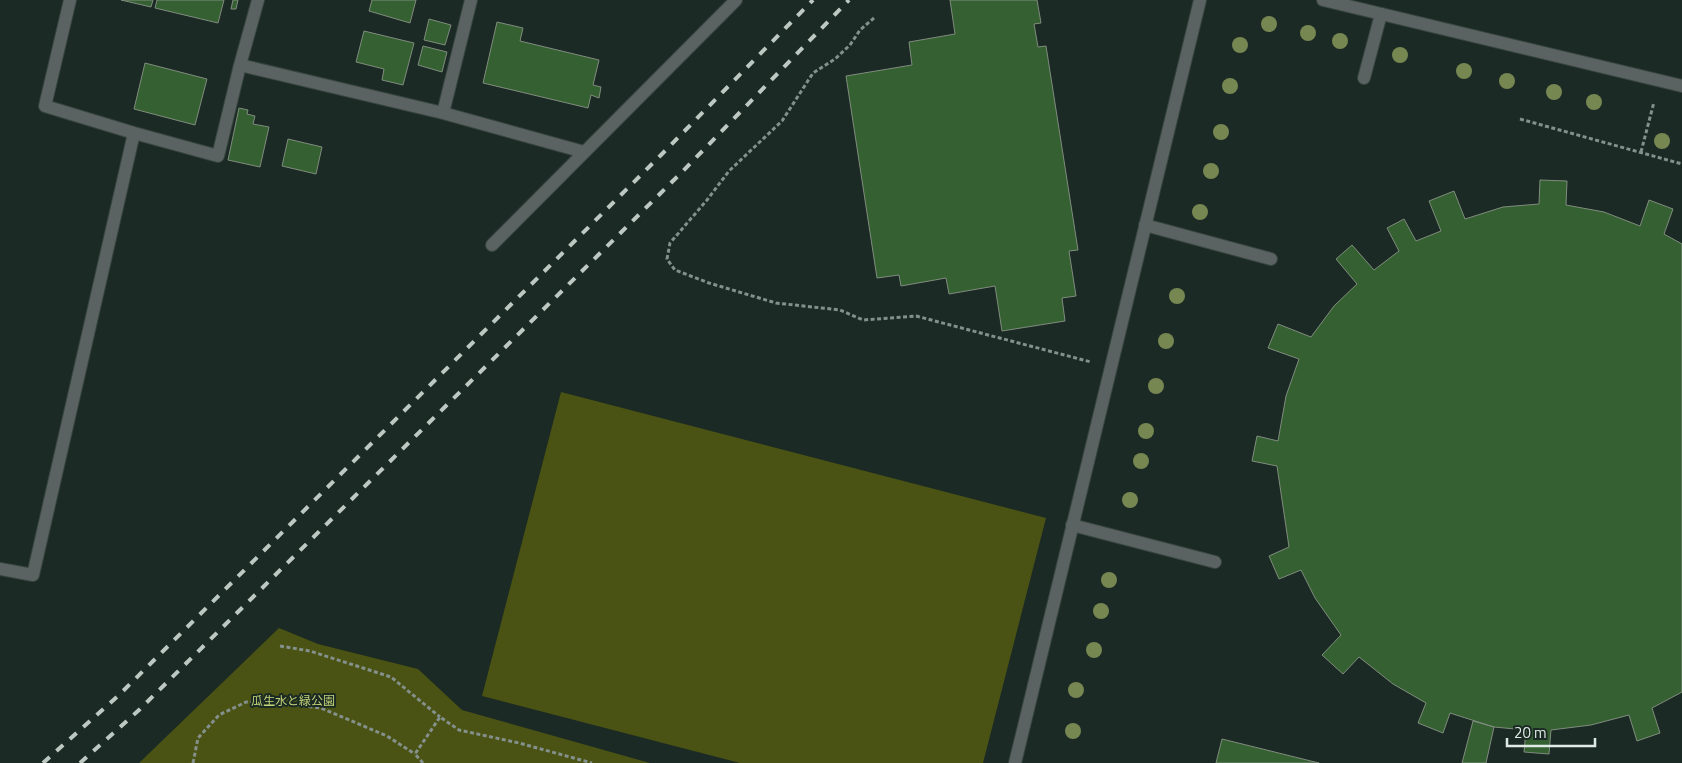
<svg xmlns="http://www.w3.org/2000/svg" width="1682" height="763" font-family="'Titillium Web','Noto Sans JP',sans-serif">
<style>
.green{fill:#4a5214}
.building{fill:#356132;stroke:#808c7e}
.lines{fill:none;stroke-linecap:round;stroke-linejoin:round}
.service-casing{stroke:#37453f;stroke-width:14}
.minor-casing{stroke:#37453f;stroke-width:14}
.tertiary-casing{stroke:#37453f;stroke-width:14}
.path{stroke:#84908b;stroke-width:3;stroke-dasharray:4 2.5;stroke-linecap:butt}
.service{stroke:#5a6262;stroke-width:12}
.minor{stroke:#5a6262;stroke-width:12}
.tertiary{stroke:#5a6262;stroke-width:12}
.rail{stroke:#bdc8c3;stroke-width:4;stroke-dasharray:9 9;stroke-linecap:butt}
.tree{fill:#778752}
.labels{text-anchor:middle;stroke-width:4;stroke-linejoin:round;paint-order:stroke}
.park-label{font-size:12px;fill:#c3d377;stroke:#1b2a24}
</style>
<rect width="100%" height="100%" fill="#1b2a24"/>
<path class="green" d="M561,392L1046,518L983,763H740L482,696Z
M279,628L318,644L418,669L462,710L650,763H139Z"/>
<path class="building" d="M121,0H153L151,7Z
M157,0H224L218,23L155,8Z
M233,0H238L236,9H231Z
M372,0H416L410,23L369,11Z
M950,0H1037L1041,23L1034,24L1038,47L1046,46L1078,250L1069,251L1076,296L1062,298L1065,321L1002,331L995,286L949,294L946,278L901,286L899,275L877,278L846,76L912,65L909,42L955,34Z
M429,19L451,25L445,45L424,40Z
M497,22L523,28L520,41L599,60L593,85L601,87L599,98L591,95L588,108L483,83Z
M364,31L414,43L403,85L382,80L384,69L356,62Z
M423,46L447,52L442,72L418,65Z
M145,63L207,79L195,125L134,109Z
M239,108L248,110L247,114L255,116L253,124L269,127L260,167L228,160Z
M288,139L322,147L316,174L282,166Z
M1540,180L1567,181L1566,205L1604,212L1640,226L1649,200L1673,209L1664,234L1682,244V692L1652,708L1660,733L1637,741L1629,715L1591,725L1551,730L1549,754L1524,752L1526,730L1494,727L1450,713L1443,733L1418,723L1426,703L1393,684L1359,657L1343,674L1322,655L1341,635L1315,598L1301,570L1279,579L1269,556L1289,547L1277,466L1252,461L1257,436L1278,441L1286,396L1299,359L1268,348L1278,324L1311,337L1334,306L1357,284L1336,259L1352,245L1374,270L1399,251L1387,228L1404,219L1416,241L1441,231L1429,201L1454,191L1465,219L1503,207L1539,204Z
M1473,721L1494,727L1486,763H1462Z
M1222,739L1319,763H1216Z"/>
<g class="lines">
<g class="service-casing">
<path id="service" d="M1364,78L1381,14
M1145,225L1271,259
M1072,525L1215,562"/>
</g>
<g class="minor-casing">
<path id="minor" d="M70,0L45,106L134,133L218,156L240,65L258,0
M240,65L443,113L471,0
M443,113L584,152
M492,245L736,0
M0,569L33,575L134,133"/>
</g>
<g class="tertiary-casing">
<path id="tertiary" d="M1323,0L1682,86
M1015,763L1200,0"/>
</g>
<path class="path" d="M874,18L860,30L850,45L835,59L813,73L782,121L729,171L707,200L670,243L667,259L675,270L709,283L776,303L840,310L863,320L916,316L1091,362
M1520,119L1682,164
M1641,152L1654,102
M280,646L310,651L391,677L440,717
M193,763L198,738L219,715L246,702L281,703L321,708L387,736L415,754
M423,763L415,754L440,717L459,730L519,743L592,763"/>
<use href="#service" class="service"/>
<use href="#minor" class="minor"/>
<use href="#tertiary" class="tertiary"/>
<path class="rail" d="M43,763L118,696L661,155L813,0
M80,763L139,710L683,171L849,0"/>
</g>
<g class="tree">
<circle cx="1269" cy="24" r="8"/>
<circle cx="1308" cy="33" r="8"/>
<circle cx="1340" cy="41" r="8"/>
<circle cx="1240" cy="45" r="8"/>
<circle cx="1400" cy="55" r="8"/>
<circle cx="1464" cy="71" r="8"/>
<circle cx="1507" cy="81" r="8"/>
<circle cx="1230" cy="86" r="8"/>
<circle cx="1554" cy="92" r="8"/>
<circle cx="1594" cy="102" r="8"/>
<circle cx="1221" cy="132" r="8"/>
<circle cx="1662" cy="141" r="8"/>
<circle cx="1211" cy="171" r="8"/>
<circle cx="1200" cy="212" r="8"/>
<circle cx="1177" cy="296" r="8"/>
<circle cx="1166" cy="341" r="8"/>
<circle cx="1156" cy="386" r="8"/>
<circle cx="1146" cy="431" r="8"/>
<circle cx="1141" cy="461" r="8"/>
<circle cx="1130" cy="500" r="8"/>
<circle cx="1109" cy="580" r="8"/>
<circle cx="1101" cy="611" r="8"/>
<circle cx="1094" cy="650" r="8"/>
<circle cx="1076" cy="690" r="8"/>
<circle cx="1073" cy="731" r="8"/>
</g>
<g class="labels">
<g class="park-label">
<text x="293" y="705">瓜生水と緑公園</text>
</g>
</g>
<path d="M1507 738v8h88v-8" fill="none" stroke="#e1ebe6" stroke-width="2.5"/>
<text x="1514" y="738" font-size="15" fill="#e1ebe6" stroke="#1b2a24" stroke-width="4" paint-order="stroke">20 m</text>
</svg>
